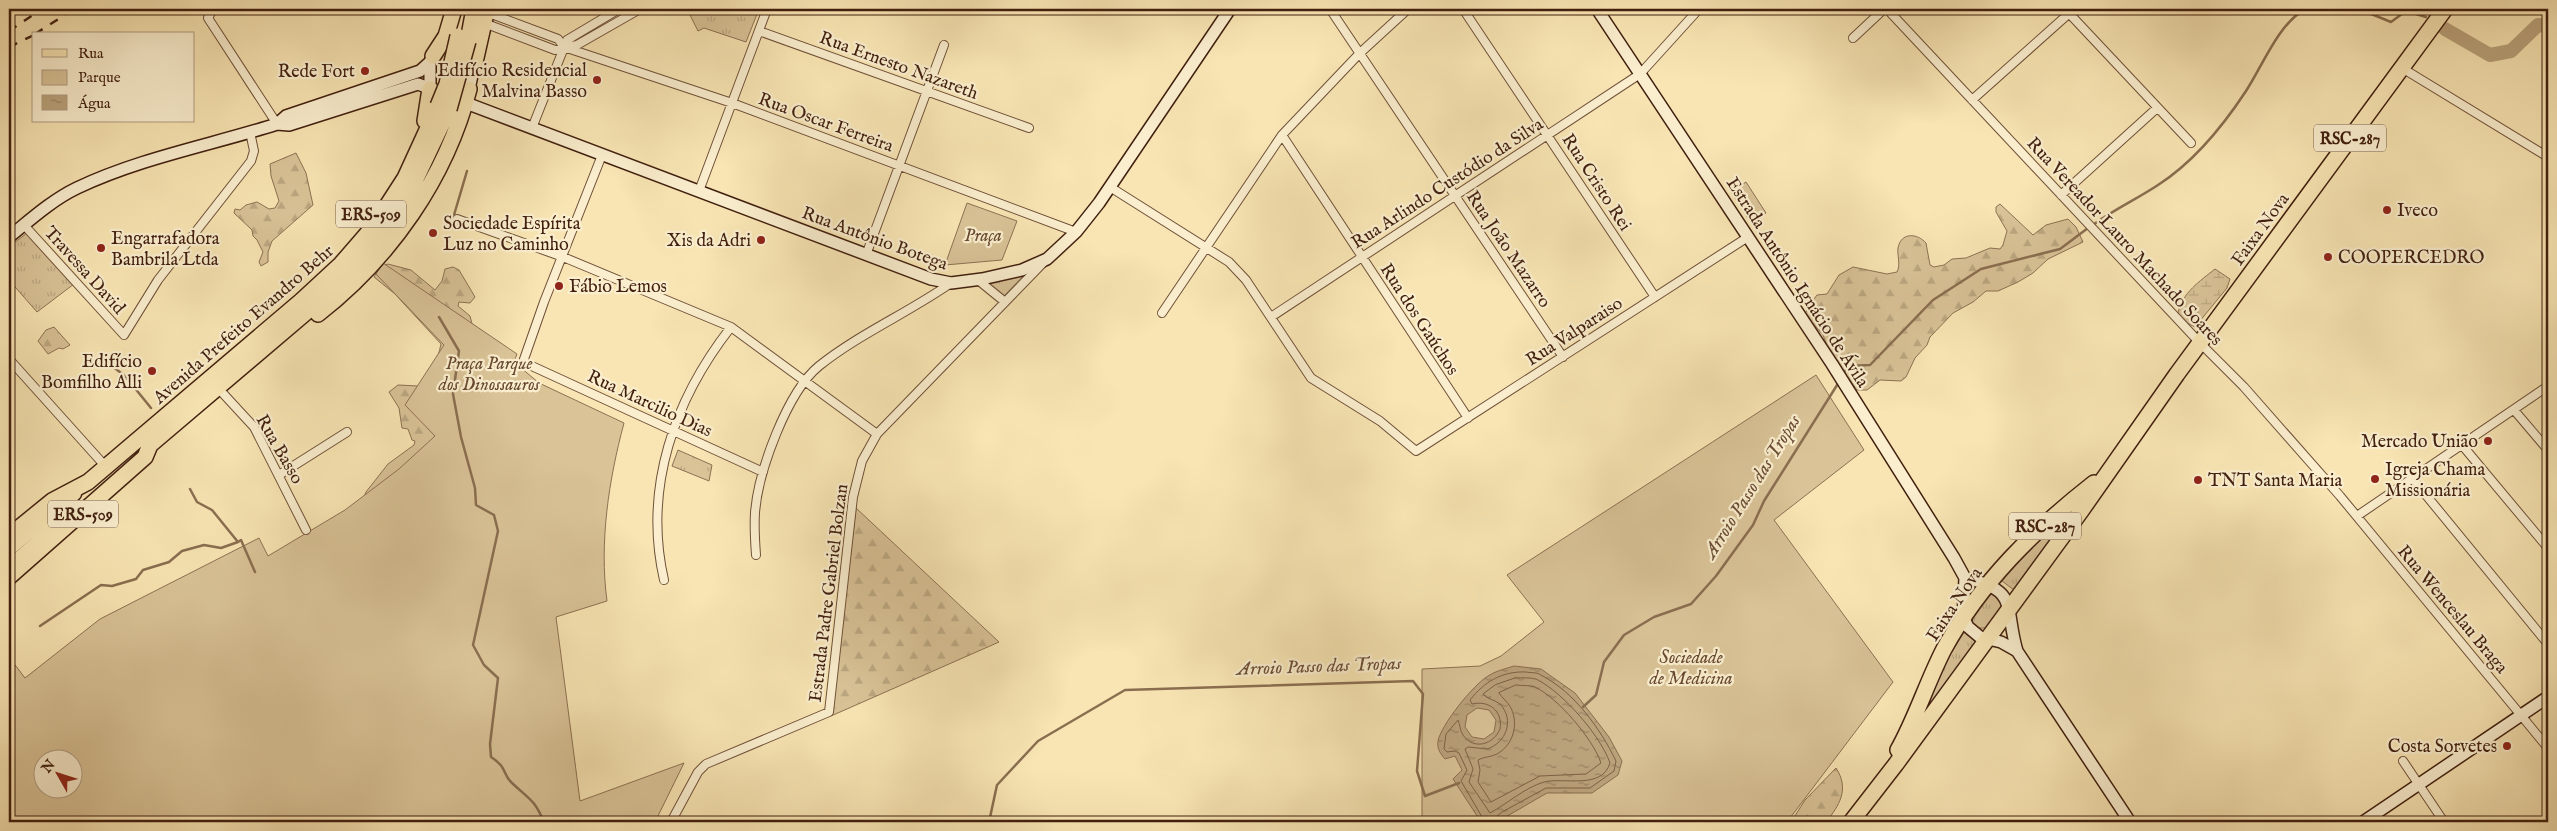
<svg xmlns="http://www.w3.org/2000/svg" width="2557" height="831" font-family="'IM FELL English',serif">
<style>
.grass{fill:url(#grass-tufts);stroke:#8d7153}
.forest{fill:url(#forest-firs);stroke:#8d7153}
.wetland{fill:url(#wetland-marsh);stroke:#8d7153}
.park{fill:#d9c397;stroke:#8d7153;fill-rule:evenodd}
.water{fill:url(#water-ripples);stroke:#8a6e50;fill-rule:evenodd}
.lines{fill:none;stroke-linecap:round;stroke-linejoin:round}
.shore{stroke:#7e6045;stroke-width:1}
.stream{stroke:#8a6e50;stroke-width:2.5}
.river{stroke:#baa27b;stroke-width:14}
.street-casing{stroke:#6f5038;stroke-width:10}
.secondary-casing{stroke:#411f0f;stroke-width:14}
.primary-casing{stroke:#411f0f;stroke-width:15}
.highway-casing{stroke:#411f0f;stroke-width:18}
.street{stroke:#faeece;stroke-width:8}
.secondary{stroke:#faeece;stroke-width:11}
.primary{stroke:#f8e5b3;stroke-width:12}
.highway{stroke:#f8e5b3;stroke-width:15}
.rail{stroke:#411f0f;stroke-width:2.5;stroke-dasharray:9 9;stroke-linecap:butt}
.highway-bridge-casing{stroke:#411f0f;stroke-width:18;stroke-linecap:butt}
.highway-bridge{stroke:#f8e5b3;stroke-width:15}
.poi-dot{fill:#8f2418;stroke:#faeece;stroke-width:2}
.labels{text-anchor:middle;stroke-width:4.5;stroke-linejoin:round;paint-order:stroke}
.shield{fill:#faeece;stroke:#785d48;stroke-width:1}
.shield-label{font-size:16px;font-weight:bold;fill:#411f0f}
.street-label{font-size:18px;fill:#411f0f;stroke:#faeece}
.poi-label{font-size:18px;fill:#411f0f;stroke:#faeece;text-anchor:start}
.park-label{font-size:18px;font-style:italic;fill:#674831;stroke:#faeece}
.water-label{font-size:19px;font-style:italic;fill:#6b4d35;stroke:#faeece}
</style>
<defs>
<pattern id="grass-tufts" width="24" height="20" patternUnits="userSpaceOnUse" patternTransform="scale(1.25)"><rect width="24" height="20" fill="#d9c397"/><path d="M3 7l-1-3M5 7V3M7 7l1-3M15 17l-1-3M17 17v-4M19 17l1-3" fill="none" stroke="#bba781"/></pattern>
<pattern id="forest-firs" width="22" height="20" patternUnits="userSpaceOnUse" patternTransform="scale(1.25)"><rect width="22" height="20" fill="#d9c397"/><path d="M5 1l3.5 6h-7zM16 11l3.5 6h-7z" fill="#bba781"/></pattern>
<pattern id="wetland-marsh" width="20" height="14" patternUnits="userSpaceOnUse" patternTransform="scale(1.25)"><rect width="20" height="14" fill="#d9c397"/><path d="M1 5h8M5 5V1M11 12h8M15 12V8" fill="none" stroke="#bba781"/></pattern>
<pattern id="water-ripples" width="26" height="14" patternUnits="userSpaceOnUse" patternTransform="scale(1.25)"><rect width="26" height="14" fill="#baa27b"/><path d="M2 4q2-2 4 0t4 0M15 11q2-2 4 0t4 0" fill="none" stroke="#998363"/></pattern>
</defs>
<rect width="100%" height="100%" fill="#f8e5b3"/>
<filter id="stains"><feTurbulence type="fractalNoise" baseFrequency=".004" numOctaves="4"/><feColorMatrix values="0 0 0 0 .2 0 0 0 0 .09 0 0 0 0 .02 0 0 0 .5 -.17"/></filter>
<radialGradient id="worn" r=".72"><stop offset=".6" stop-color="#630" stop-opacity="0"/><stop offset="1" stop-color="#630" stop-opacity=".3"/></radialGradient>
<path class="grass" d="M687,9H759L746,42L704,28L698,31Z
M27,233L74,284L37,312L9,280V247Z
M1026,273L1004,296L988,283Z
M678,450L712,465L709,481L672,466Z
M2087,493L2014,590L1998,578Z
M1991,594L2002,597C2002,612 1990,637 1973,625C1970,612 1981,600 1991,594Z
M1963,627L1978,640L1909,738L1914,723Z"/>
<path class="forest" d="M296,153L306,173L313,205L272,241L268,252V262L261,266L259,262L263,252L257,240L253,236L252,230L234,213L235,209L240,210L246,205L257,202L269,209L275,208L279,201L271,176L270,164Z
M2000,204L2033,235L2046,225L2068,219L2076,227L2083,242L2048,259L2033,273L2018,282L1998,291H1986L1973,302L1953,313L1930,337L1927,345L1915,358L1906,377L1901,381L1880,380L1867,390H1857L1830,354L1823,335L1805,314L1809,306L1814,304V299L1817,295L1827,294L1839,275L1853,267L1887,274L1897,272C1901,264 1897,256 1898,248C1901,232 1917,233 1926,243L1930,265L1934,267L1944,265L1952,259L1966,258L1990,248L2000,249L2003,245L2007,231L1996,212V207Z
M388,264L411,270L435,290L442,281L445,269L453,267L459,270L475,297L470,303L459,302L458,306L470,316L487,382L331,547L359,511L366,492L388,464L414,445L415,441L412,440L408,429L402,428L399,408L389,392L398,385L418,386C432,374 437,362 441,344L395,294L374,277L380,266Z
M54,327L70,345L63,349L59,348L48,354L38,341L46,330Z
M856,508L999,642L831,716Z
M1836,768C1850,789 1839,806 1826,822H1791L1805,800Z"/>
<path class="wetland" d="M2215,269L2230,279L2227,288L2195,327L2187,323L2178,313C2182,293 2200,281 2215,269Z"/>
<path class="park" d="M1746,182L1766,213L1751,223L1731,192Z
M967,203L1017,221L1002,260L945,265Z
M383,263L517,354L514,362L539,383L624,423C609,479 599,542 607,601L556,617L580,801L684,763L655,822H11L9,820V657L25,678L100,619L259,538L268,556L345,510L399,469L435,436L405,405L444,345L376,274ZM42,758H72V788H42Z
M1816,375L1864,450L1774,520L1893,682L1787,822H1422V669L1480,666L1501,656L1544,622L1507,575Z"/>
<path class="water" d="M1514,666L1541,669L1575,693L1609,737L1622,761L1618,775L1592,793H1547L1497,822H1481L1453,779L1462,770L1455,756L1445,759C1440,753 1437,749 1438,741C1441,725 1473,685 1488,676C1495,671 1505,669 1514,666ZM1477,708L1489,710L1496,720L1494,732L1484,739L1472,737L1465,727L1467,715Z"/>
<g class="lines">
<path class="shore" d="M1515,678C1522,678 1532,677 1538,680C1564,694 1600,735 1610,763C1602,790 1564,777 1544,782C1524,788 1507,804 1490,813L1469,782L1473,769L1465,749L1468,747L1487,749C1506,743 1515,720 1500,704C1495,700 1487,699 1483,694L1495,685Z
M1516,685C1522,686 1530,685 1535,687C1558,698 1593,739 1601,763L1586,774L1540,776L1491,802L1478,782L1480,770L1478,760C1483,757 1491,757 1497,754C1513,745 1519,725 1511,708C1508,702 1502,698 1499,693Z
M1485,822L1461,781L1467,770L1459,753L1455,751L1447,752L1444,749L1446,734L1458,720C1460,724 1460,731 1463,735C1474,751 1494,744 1500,729C1503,711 1489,700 1472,704L1470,700C1484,682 1502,671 1526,672C1531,673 1537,672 1541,675C1574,692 1600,728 1616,761L1614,771L1590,788H1546L1502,812L1496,817L1495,822"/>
<path class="stream" d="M2359,9L2391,22L2406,11L2426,17
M454,215L467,171
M2093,225C2113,210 2137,199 2158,185C2194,162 2223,126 2246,91C2262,67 2279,22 2306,9
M439,317L459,351L453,394L461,437L475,488L476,505L494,515L498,531L473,645L484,665L498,678L490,744L491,757C508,768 502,774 512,783C530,800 534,799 544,822
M108,363L125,376L151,408
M1843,375L1848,366L1870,365L1933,300L1981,269L2060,249L2088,228
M190,489L197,502L212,510L238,542L241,540L255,572
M40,626L101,585L112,586L136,579L143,570L169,562L182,551L204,545L221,548L238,542
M1583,707L1596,695L1604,662L1624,635L1654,617L1691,604L1716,576L1753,525L1764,501L1839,382
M989,822L997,785L1038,741L1125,690L1413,681L1423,694L1417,771L1425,796L1459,783"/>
<path class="river" d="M2445,29L2490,55L2511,51L2538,25L2548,26"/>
<g class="street-casing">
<path id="street" d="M213,9L208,18L277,124
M1330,9L1563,357
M1463,9L1655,297
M1887,9L2200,343L2244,387L2340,496L2548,748
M2065,9L2191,143
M486,12L558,39L564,47L732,103L1076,232
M484,23L555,50L577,45L640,9
M759,31L1029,128
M1853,38L1884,9
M2402,68L2548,157
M1972,100L2074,9
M532,128L567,40L619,9
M1282,135L1468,418
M602,155L544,302L523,362L763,472
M1110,187L1229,262L1246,280L1311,378L1380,421L1416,451L1748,237
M699,191L767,9
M2061,195L2157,108
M457,219L563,257L731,327L877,434
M24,225L124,335L158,280L251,161L254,151L250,132
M866,255L944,45
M978,280L1005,302
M1162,313L1282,135L1360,53L1408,9
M1271,317L1640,74L1699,9
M9,359L106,467
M218,388L254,427L306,530
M2514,410L2548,450
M2462,445L2548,548
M279,475L347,432
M2412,478L2548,644
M2357,516L2548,386
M756,555C755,541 754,527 755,513C758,472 787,392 819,366C859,334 908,313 951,283
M664,580C643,488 674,400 731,327
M2403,761L2444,822
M671,822L698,772L706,764L829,712L853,497L862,461L877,434L1043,263"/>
</g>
<g class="secondary-casing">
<path id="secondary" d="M1597,9L1832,364L1954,558L1965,578L1963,617L1968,627L1980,637L2001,642L2017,651
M430,89V62L432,58
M469,89L475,62L471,56
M458,100L931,279L951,283L982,279L1022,270L1047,259L1076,232L1099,203L1230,9
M277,124L289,125L418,84L437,91
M9,237C30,220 52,200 77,188C140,158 211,145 277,124L286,116L420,71L430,62
M1965,578C2020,590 2004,607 2017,651L2130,822
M2363,822L2548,697"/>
</g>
<g class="primary-casing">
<path id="primary" d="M9,550L75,494
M9,566L73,511"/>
</g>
<g class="highway-casing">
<path id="highway" d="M468,41L474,9
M433,56L446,36L454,9
M475,62L487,9
M425,121L430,89
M318,314C390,258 446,178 469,89
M9,536L52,501L88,482L301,301L341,264L374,226L405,178L438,106
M9,577L145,457L150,445L316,304L350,271L400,206L414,183L449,109
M1898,750C1916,718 1927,682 1944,649C1981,582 2034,530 2094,483
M1851,822L1896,764L2081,511L2177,374L2445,9"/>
</g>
<use href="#street" class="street"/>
<use href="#secondary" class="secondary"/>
<use href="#primary" class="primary"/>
<use href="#highway" class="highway"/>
<path class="rail" d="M9,31L42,9
M35,34L74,9
M9,47L34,35"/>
<g class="highway-bridge-casing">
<path id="highway-bridge" d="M438,106L447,84L458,36
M449,109L468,41"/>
</g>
<use href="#highway-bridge" class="highway-bridge"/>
</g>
<g class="poi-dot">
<circle cx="365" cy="71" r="5"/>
<circle cx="597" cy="80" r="5"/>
<circle cx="2387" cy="210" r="5"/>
<circle cx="433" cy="233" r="5"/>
<circle cx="761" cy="240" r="5"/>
<circle cx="101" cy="248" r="5"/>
<circle cx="2328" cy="257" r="5"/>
<circle cx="559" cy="286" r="5"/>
<circle cx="152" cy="371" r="5"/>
<circle cx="2488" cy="441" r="5"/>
<circle cx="2375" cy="479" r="5"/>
<circle cx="2198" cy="480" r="5"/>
<circle cx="2507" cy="746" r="5"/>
</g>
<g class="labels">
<g class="shield">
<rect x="2314" y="124.5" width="72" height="27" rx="4"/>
<rect x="336" y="200.5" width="70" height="27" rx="4"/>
<rect x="48" y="500.5" width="70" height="27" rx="4"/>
<rect x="2009" y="512.5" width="72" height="27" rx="4"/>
</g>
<g class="shield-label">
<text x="2350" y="144">RSC-287</text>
<text x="371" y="220">ERS-509</text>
<text x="83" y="520">ERS-509</text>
<text x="2045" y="532">RSC-287</text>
</g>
<g class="street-label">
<text transform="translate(899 65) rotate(20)" y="6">Rua Ernesto Nazareth</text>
<text transform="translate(826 122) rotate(20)" y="6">Rua Oscar Ferreira</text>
<text transform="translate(1597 182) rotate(57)" y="6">Rua Cristo Rei</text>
<text transform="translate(1447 183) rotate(-33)" y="6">Rua Arlindo Custódio da Silva</text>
<text transform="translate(2260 229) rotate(-54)" y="6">Faixa Nova</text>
<text transform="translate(875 238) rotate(20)" y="6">Rua Antônio Botega</text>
<text transform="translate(2125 241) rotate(47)" y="6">Rua Vereador Lauro Machado Soares</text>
<text transform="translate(1509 249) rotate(56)" y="6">Rua João Mazarro</text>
<text transform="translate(85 270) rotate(48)" y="6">Travessa David</text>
<text transform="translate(1798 282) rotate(57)" y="6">Estrada Antônio Ignácio de Ávila</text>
<text transform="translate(1420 319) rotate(57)" y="6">Rua dos Gaúchos</text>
<text transform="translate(243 324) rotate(-41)" y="6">Avenida Prefeito Evandro Behr</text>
<text transform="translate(1574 331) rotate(-33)" y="6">Rua Valparaiso</text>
<text transform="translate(650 403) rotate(25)" y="6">Rua Marcilio Dias</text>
<text transform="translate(280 449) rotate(60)" y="6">Rua Basso</text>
<text transform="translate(828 593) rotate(-83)" y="6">Estrada Padre Gabriel Bolzan</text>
<text transform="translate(1954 604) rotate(-56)" y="6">Faixa Nova</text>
<text transform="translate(2453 609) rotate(50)" y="6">Rua Wenceslau Braga</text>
</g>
<g class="poi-label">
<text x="587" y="76" text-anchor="end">Edifício Residencial<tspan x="587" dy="21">Malvina Basso</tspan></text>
<text x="355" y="77" text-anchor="end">Rede Fort</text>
<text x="2397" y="216">Iveco</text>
<text x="443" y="229">Sociedade Espírita<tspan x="443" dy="21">Luz no Caminho</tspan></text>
<text x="111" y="244">Engarrafadora<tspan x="111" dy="21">Bambrila Ltda</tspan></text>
<text x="751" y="246" text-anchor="end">Xis da Adri</text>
<text x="2338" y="263">COOPERCEDRO</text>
<text x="569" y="292">Fábio Lemos</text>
<text x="142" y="367" text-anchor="end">Edifício<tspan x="142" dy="21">Bomfilho Alli</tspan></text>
<text x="2478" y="447" text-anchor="end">Mercado União</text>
<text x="2385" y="475">Igreja Chama<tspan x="2385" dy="21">Missionária</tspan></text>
<text x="2208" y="486">TNT Santa Maria</text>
<text x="2497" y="752" text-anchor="end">Costa Sorvetes</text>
</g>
<g class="park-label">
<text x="983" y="241">Praça</text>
<text x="489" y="369">Praça Parque<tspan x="489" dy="21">dos Dinossauros</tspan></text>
<text x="1691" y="663">Sociedade<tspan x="1691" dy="21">de Medicina</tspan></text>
</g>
<g class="water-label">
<text transform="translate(1751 486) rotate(-58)" y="7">Arroio Passo das Tropas</text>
<text transform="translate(1319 665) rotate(-2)" y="7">Arroio Passo das Tropas</text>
</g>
</g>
<rect width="2557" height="831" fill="none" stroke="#f8e5b3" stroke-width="30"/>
<rect x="10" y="10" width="2537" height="811" fill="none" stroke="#411f0f" stroke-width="2.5"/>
<rect x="15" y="15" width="2527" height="801" fill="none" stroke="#411f0f"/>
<rect x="32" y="32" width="162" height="90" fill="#faeece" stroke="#b09b82"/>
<rect x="42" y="49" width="25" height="8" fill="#f8e5b3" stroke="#b09b82"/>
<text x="78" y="58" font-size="15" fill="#411f0f">Rua</text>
<rect x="42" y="70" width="25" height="15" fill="#d9c397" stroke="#b09b82"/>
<text x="78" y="82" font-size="15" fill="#411f0f">Parque</text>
<rect x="42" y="95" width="25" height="15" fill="url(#water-ripples)" stroke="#b09b82"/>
<text x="78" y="108" font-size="15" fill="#411f0f">Água</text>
<g transform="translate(58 774) rotate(309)"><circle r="24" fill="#faeece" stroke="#b09b82"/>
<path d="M0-4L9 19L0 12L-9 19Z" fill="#8f2418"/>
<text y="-8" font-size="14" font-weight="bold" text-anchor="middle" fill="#411f0f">N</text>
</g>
<rect width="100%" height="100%" filter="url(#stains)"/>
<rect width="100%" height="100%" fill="url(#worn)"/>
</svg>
